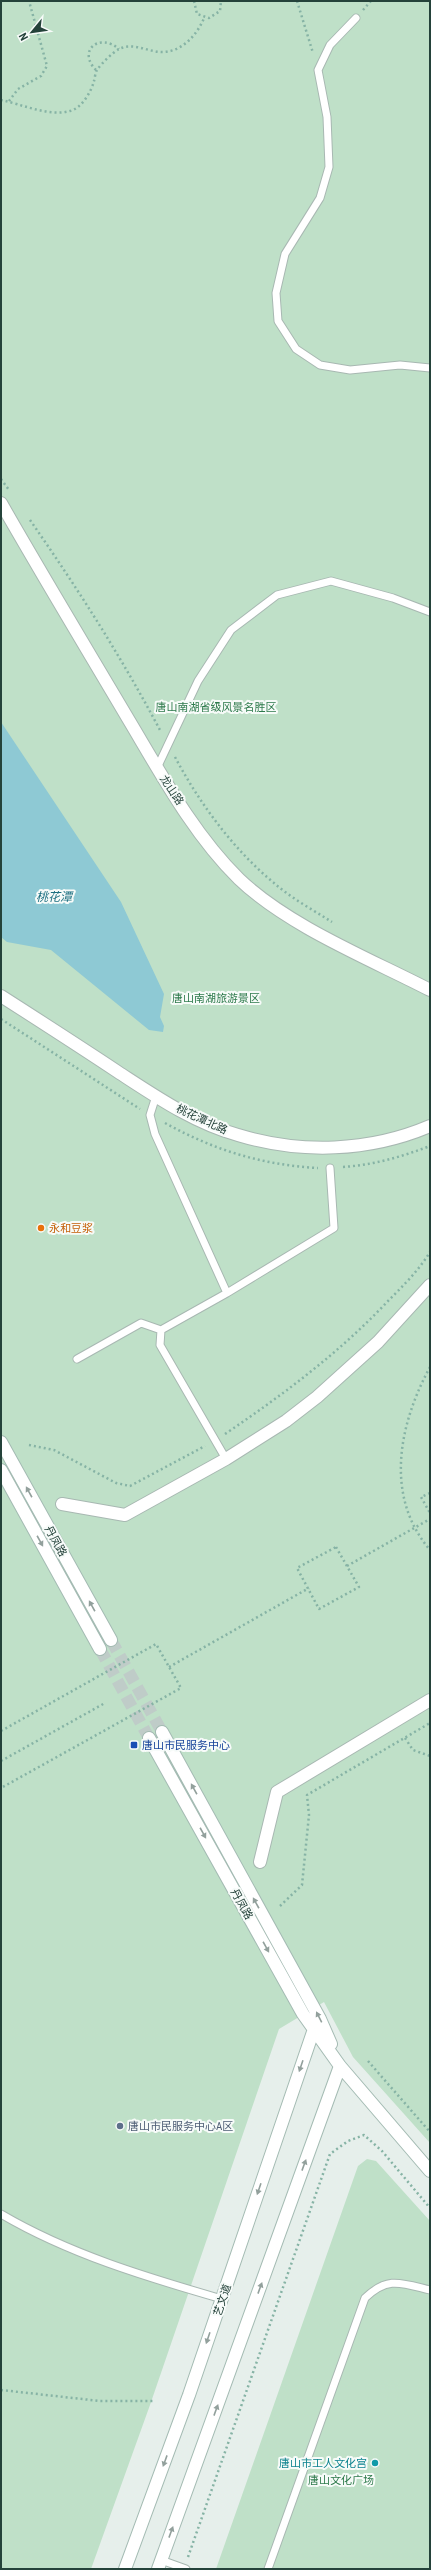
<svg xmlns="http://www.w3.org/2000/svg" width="431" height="2570" font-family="'Roboto Condensed','Noto Sans SC',sans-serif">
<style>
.green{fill:#bfe0c8}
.water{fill:#8ec9d4}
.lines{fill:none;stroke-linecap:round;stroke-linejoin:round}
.secondary-tunnel{stroke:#bfccc8;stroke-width:12;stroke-dasharray:12 6;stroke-linecap:butt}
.lane-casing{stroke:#a8b8b2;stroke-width:9}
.street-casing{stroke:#a8b8b2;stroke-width:14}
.secondary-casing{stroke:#a4bbb3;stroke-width:14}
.path{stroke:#86b3a5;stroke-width:2.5;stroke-dasharray:2 3;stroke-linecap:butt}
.lane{stroke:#fff;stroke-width:7}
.street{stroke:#fff;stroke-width:12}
.secondary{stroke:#fff;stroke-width:12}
.oneway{fill:#92a09c}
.food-dot{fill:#e8710a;stroke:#f7fbf9;stroke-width:1.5}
.transit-dot{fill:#1a4fb4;stroke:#f7fbf9;stroke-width:1.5}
.service-dot{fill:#5c6f8a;stroke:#f7fbf9;stroke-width:1.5}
.culture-dot{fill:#0f9aa8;stroke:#f7fbf9;stroke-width:1.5}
.labels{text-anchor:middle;stroke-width:4;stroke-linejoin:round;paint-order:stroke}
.park-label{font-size:11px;fill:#2d7a4b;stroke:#f7fbf9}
.street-label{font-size:11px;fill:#24423a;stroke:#f7fbf9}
.food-label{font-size:11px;fill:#c56008;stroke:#f7fbf9;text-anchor:start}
.transit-label{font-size:11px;fill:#164399;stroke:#f7fbf9;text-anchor:start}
.service-label{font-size:11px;fill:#4e5e75;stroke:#f7fbf9;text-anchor:start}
.culture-label{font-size:11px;fill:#0d838f;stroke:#f7fbf9;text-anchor:end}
.water-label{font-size:12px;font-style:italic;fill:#1c6f80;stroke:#f7fbf9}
</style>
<rect width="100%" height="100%" fill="#e6efeb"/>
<path class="green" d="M1,1H430V2143L353,2057L324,2002L279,2029L150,2405L91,2569H1Z
M367,2159L376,2161L430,2221V2569H216L358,2166Z"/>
<path class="water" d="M1,722L121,902L164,994L160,1017L164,1026L163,1032L149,1030L51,950L7,942L1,937Z"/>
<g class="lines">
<path class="secondary-tunnel" d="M111,1640L162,1732
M100,1649L149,1738"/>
<g class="lane-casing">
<path id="lane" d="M356,18L330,45L318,70L327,117L329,167L320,198L285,254L276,293L278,321L296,349L320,365L350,370L400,365L430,368
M157,768L198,681L231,630L277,595L331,581L393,598L430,612
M156,1096L150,1115L155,1134L227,1293
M161,1330L227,1293L334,1228L330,1168
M77,1359L141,1323L161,1330L160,1345L226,1459
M1,2214C69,2254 146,2277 222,2299
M161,2560L186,2569
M268,2569L365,2298C388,2276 401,2283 430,2290"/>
</g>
<g class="street-casing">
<path id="street" d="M1,503C42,575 85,646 127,717C160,772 193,834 239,879C288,926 370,959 430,990
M1,996C40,1021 79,1046 118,1072C155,1096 194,1123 238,1135C301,1154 369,1152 430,1126
M62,1504L125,1515L226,1459L286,1421L317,1397L378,1342L430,1285
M260,1862L277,1792L430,1700"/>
</g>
<g class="secondary-casing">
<path id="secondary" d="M1,1442L111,1640
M1,1470L100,1649
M162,1732L320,2019L331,2044
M149,1738L303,2014L340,2066L430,2171
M125,2569L189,2395L314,2029
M158,2569L340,2066"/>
</g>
<path class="path" d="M194,1L197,14L209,18L220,11L221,1
M297,1L313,53
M363,10L371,1
M96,70C77,51 99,32 119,49
M1,100C21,104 49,117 70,111C82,108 91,92 94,81C95,78 95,73 97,70C101,64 113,52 119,49C134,42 148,52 162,52C182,52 197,35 204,18
M9,101L18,89L41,76L47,66L29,1
M1,479L9,490
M30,520C78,589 122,658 161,732
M175,757C200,804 233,849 274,883C291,898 313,910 332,922
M1,1019L140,1109
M165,1123C214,1150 262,1165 318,1168
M343,1167C373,1165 401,1157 430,1146
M430,1367C399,1424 384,1496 430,1550
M225,1434C284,1394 339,1353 388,1301C403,1286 419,1270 430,1252
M29,1445L54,1450L116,1483L130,1486L205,1446
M430,1493L421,1497L430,1513
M336,1547L359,1587L319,1609L297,1568Z
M347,1566L430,1519
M169,1667L309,1588
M1,1731L156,1644L181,1688L1,1788
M405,1738L413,1750L430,1756
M1,1761L105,1703
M280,1906L302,1885L309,1815L307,1795L430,1723
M368,2061L430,2132
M1,2390L100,2401H155
M188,2557L330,2154L348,2141L364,2135L382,2151L430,2208"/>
<use href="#lane" class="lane"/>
<use href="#street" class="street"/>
<use href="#secondary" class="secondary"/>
</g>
<defs><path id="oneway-solid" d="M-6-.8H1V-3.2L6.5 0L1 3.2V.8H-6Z"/></defs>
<g class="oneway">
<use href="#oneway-solid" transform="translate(29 1492) rotate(-119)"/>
<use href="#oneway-solid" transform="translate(40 1541) rotate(61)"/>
<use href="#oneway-solid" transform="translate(92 1606) rotate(-119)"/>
<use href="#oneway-solid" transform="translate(194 1789) rotate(-119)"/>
<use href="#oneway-solid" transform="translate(203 1833) rotate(61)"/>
<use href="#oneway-solid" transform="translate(256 1903) rotate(-119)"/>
<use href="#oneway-solid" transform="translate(266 1947) rotate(61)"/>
<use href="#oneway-solid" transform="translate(319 2017) rotate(-117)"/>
<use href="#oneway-solid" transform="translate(301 2066) rotate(109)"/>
<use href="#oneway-solid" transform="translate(304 2165) rotate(-70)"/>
<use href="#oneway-solid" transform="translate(259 2189) rotate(109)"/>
<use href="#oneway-solid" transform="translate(260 2288) rotate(-70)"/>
<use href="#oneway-solid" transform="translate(208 2338) rotate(109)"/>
<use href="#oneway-solid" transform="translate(216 2410) rotate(-70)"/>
<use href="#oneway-solid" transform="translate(165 2461) rotate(110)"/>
<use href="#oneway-solid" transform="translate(171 2532) rotate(-70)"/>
</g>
<circle class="food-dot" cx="41" cy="1228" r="4"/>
<rect class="transit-dot" x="130" y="1741" width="8" height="8" rx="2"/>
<circle class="service-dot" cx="120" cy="2126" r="4"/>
<circle class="culture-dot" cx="375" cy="2463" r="4"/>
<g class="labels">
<g class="park-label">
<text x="216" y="711">唐山南湖省级风景名胜区</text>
<text x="216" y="1002">唐山南湖旅游景区</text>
<text x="341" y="2484">唐山文化广场</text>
</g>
<g class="street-label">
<text transform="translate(172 790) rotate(56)" y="4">龙山路</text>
<text transform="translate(202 1119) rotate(25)" y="4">桃花潭北路</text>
<text transform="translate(56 1541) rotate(61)" y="4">丹凤路</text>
<text transform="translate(242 1904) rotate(61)" y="4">丹凤路</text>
<text transform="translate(222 2300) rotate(-71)" y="4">艺文道</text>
</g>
<g class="food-label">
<text x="49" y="1232">永和豆浆</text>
</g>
<g class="transit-label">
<text x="142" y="1749">唐山市民服务中心</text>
</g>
<g class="service-label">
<text x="128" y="2130">唐山市民服务中心A区</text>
</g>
<g class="culture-label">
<text x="367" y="2467">唐山市工人文化宫</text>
</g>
<g class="water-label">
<text x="54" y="901">桃花潭</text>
</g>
</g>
<rect width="431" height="2570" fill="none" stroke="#24423a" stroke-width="4"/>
<g transform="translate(32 32) rotate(241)" stroke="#f7fbf9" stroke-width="3" paint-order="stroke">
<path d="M0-3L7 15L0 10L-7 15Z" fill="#24423a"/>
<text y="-6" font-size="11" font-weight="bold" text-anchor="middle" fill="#24423a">N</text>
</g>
</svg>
